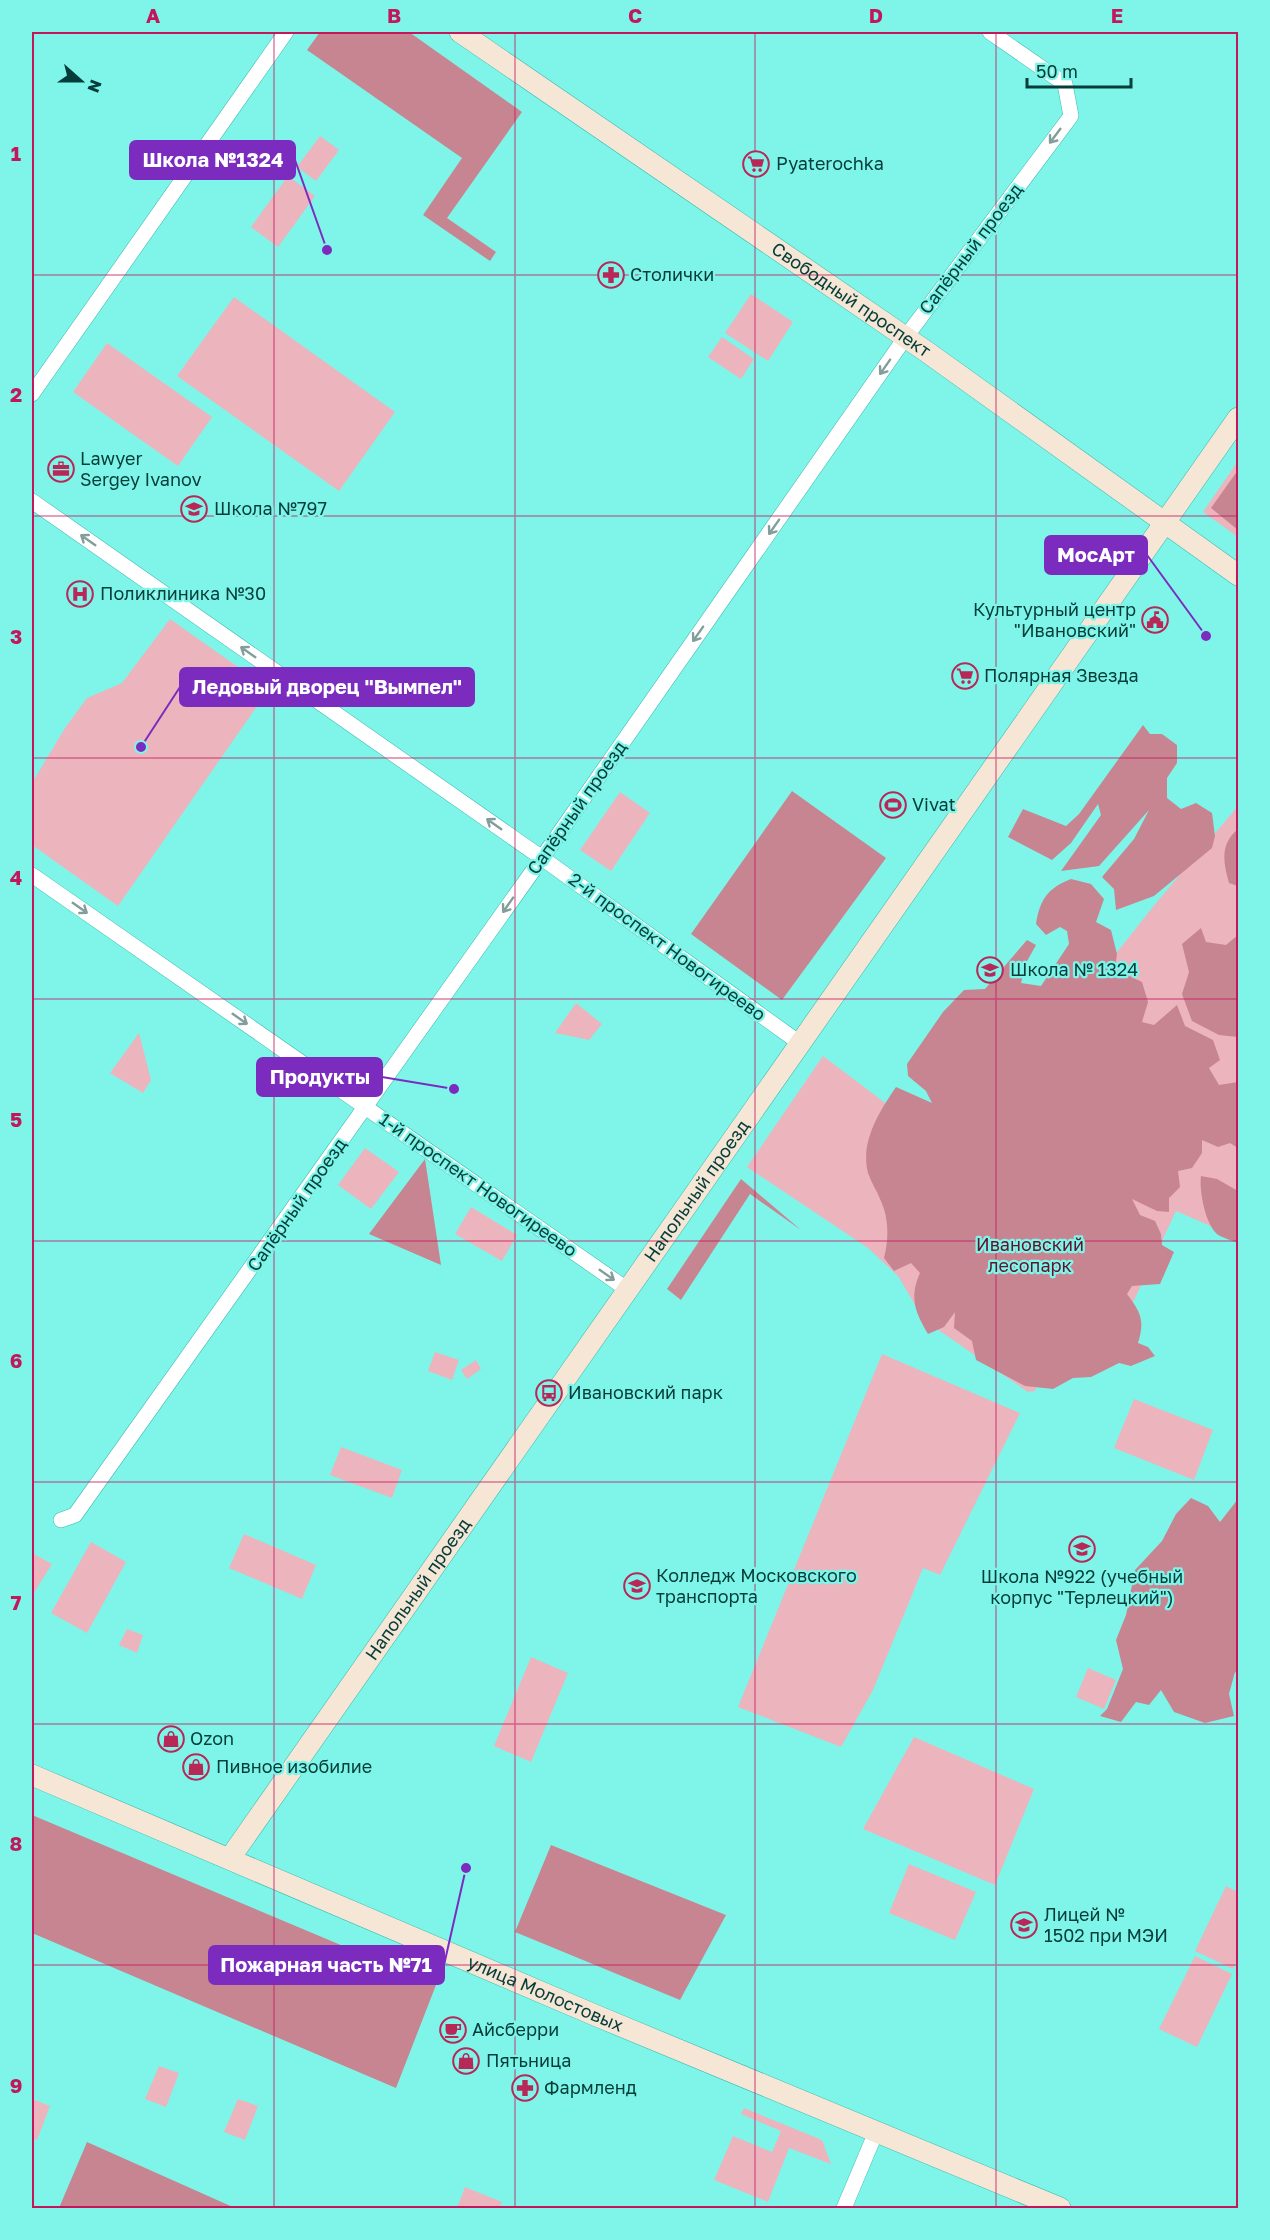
<svg xmlns="http://www.w3.org/2000/svg" width="1270" height="2240" font-family="'Golos Text',sans-serif">
<style>
.green{fill:#ecb4bd}
.forest{fill:#c78591}
.lines{fill:none;stroke-linecap:round;stroke-linejoin:round}
.street-casing{stroke:#3ab8ae;stroke-width:16}
.secondary-casing{stroke:#3ab8ae;stroke-width:22}
.street{stroke:#fff;stroke-width:15}
.secondary{stroke:#f5e6d5;stroke-width:21}
.oneway{stroke:#829e9c}
.grid{fill:none;stroke:#c2185b;stroke-width:1.5;stroke-opacity:0.55}
.labels{text-anchor:middle;stroke-width:4.5;stroke-linejoin:round;paint-order:stroke}
.poi-label{font-size:18px;fill:#043d39;stroke:#7ff5ea;text-anchor:start}
.street-label{font-size:18px;fill:#043d39;stroke:#7ff5ea}
.park-label{font-size:18px;fill:#62122b;stroke:#7ff5ea}
.leader{fill:none;stroke:#7b2cbf;stroke-width:2}
.callout-dot{fill:#7b2cbf;stroke:#7ff5ea;stroke-width:2}
.callout{fill:#7b2cbf;stroke:#7b2cbf;stroke-width:2}
.callout-label{font-size:20px;text-anchor:middle;font-weight:bold;fill:#fff}
.neatline{fill:none;stroke:#c2185b;stroke-width:2}
.grid-label{font-size:20px;text-anchor:middle;font-weight:bold;fill:#c2185b}
</style>
<rect width="100%" height="100%" fill="#7ff5ea"/>
<path class="green" d="M320,136L339,150L316,181L297,167Z
M288,176L315,196L278,247L251,227Z
M751,294L793,322L768,361L725,333Z
M234,297L395,412L339,491L177,376Z
M722,337L754,359L741,379L708,357Z
M107,343L212,417L178,466L73,392Z
M1238,461V537L1203,512Z
M170,619L269,689L118,906L32,845V783L65,728L87,698L122,683Z
M620,792L650,813L611,871L580,850Z
M1238,806V1238L1176,1211L1112,1347L1037,1385L1035,1391L1028,1392L924,1320L898,1276L868,1248L747,1167L823,1056L929,1136L1102,971L1156,903Z
M576,1003L602,1024L589,1040L555,1033Z
M139,1033L151,1080L143,1093L110,1073Z
M365,1148L399,1172L371,1209L338,1185Z
M471,1207L517,1235L502,1261L455,1234Z
M435,1352L459,1360L452,1380L428,1371Z
M882,1354L1020,1413L940,1575L923,1568L873,1690L841,1747L738,1707Z
M476,1360L481,1369L467,1379L461,1370Z
M1134,1399L1213,1430L1194,1480L1114,1448Z
M341,1447L402,1470L392,1498L330,1475Z
M244,1534L316,1565L302,1599L229,1568Z
M91,1542L126,1562L87,1633L51,1613Z
M32,1553L52,1564L32,1596Z
M127,1629L143,1635L137,1653L119,1645Z
M531,1657L568,1673L531,1762L494,1746Z
M1088,1668L1116,1680L1104,1709L1076,1697Z
M914,1737L1034,1789L995,1885L863,1829Z
M909,1864L976,1892L955,1940L889,1913Z
M1226,1886L1238,1892V1957L1233,1969L1195,1951Z
M1195,1956L1232,1974L1197,2047L1159,2029Z
M159,2066L179,2073L166,2107L145,2099Z
M32,2099L50,2106L37,2140L32,2138Z
M238,2099L258,2106L245,2140L224,2132Z
M744,2108L822,2140L831,2164L789,2148L768,2202L714,2180L733,2136L772,2152L781,2131L741,2114Z
M465,2187L502,2202L499,2208H457Z"/>
<path class="forest" d="M320,32H409L522,112L447,218L496,252L490,261L423,215L462,158L307,50Z
M1238,470V530L1211,508Z
M1143,725L1150,734H1162L1177,745V763L1167,778V798L1181,809L1196,803L1212,813L1215,836L1212,848L1154,896L1116,910L1114,889L1102,877L1134,839L1149,810L1099,866L1061,871L1101,815L1098,804L1071,843L1052,860L1008,837L1023,809L1066,826L1079,814Z
M792,791L886,858L782,1000L691,934Z
M1238,829V886L1229,883C1223,862 1220,844 1238,829Z
M1071,879L1091,884L1104,899L1096,922L1111,930L1117,954L1115,969L1142,982L1148,1002L1142,1022L1154,1025L1177,1005L1185,1026L1213,1040L1220,1060L1209,1068L1219,1085L1238,1082V1148L1230,1143L1218,1147L1202,1140V1153L1192,1168L1178,1171L1180,1187L1169,1198V1212L1157,1211L1132,1199L1140,1215L1155,1221L1161,1234L1162,1245L1174,1252L1160,1284L1132,1286L1127,1294C1141,1313 1145,1320 1138,1343L1148,1347L1155,1356L1131,1366L1119,1363L1091,1377L1073,1378L1053,1389L1025,1386L976,1360L972,1341L954,1328L955,1312L944,1327L928,1334C915,1312 909,1298 920,1273L911,1263L894,1271L884,1258C889,1239 889,1217 880,1199C877,1191 871,1182 868,1173C860,1142 879,1112 896,1087L932,1103L926,1091L908,1076L907,1064L943,1012L964,990L985,989L1027,940L1036,945L1026,963L1021,983L1041,986L1069,944L1067,931L1060,927L1046,935L1036,924C1040,899 1048,888 1071,879Z
M1201,928L1206,942L1226,945L1238,935V1037L1219,1035L1192,1021L1182,994L1189,972L1182,944Z
M425,1159L441,1265L369,1234Z
M1201,1176L1217,1179L1238,1191V1243C1232,1240 1222,1238 1217,1234C1205,1223 1199,1190 1201,1176Z
M741,1179L801,1230L750,1194L681,1300L667,1289Z
M1191,1498L1208,1506L1220,1522L1238,1499V1674L1235,1672L1229,1694L1234,1716L1205,1723L1174,1712L1161,1690L1149,1705L1136,1702L1121,1722L1100,1716L1107,1709L1123,1669L1116,1640L1126,1615L1135,1570L1162,1541L1176,1514Z
M32,1815L436,1985L396,2088L32,1933Z
M551,1845L726,1915L680,2000L515,1932Z
M87,2142L235,2208H59Z"/>
<g class="lines">
<g class="street-casing">
<path id="street" d="M32,394L286,32
M32,501L542,858L801,1044
M32,875L628,1290
M61,1520L75,1515L542,858L905,338L1071,116L1065,84L990,32
M844,2208L876,2132"/>
</g>
<g class="secondary-casing">
<g id="secondary">
<path id="s1" d="M460,32L927,352L1238,575"/>
<path id="s2" d="M32,1775L597,2016L1060,2208"/>
<path id="s3" d="M230,1858L1238,418"/>
</g>
</g>
<use href="#street" class="street"/>
<use href="#secondary" class="secondary"/>
</g>
<defs><path id="oneway-shaft" d="M-6 0H5M1.5-3L5.5 0L1.5 3" fill="none" stroke-width="1.6" stroke-linecap="round" stroke-linejoin="round" transform="scale(1.5)"/></defs>
<g class="oneway">
<use href="#oneway-shaft" transform="translate(1055 136) rotate(127)"/>
<use href="#oneway-shaft" transform="translate(885 367) rotate(125)"/>
<use href="#oneway-shaft" transform="translate(774 527) rotate(125)"/>
<use href="#oneway-shaft" transform="translate(88 540) rotate(-145)"/>
<use href="#oneway-shaft" transform="translate(698 634) rotate(125)"/>
<use href="#oneway-shaft" transform="translate(248 652) rotate(-145)"/>
<use href="#oneway-shaft" transform="translate(494 824) rotate(-145)"/>
<use href="#oneway-shaft" transform="translate(508 905) rotate(125)"/>
<use href="#oneway-shaft" transform="translate(80 908) rotate(35)"/>
<use href="#oneway-shaft" transform="translate(240 1019) rotate(35)"/>
<use href="#oneway-shaft" transform="translate(607 1275) rotate(35)"/>
</g>
<path class="grid" d="M274,32V2208M515,32V2208M755,32V2208M996,32V2208M32,275H1238M32,516H1238M32,758H1238M32,999H1238M32,1241H1238M32,1482H1238M32,1724H1238M32,1965H1238"/>
<defs>
<g id="supermarket-ring" transform="scale(1.35)"><circle r="9.5" fill="#7ff5ea" stroke="#b72856" stroke-width="1.5"/><path d="M-6-5.5h2.5l.6 2H6L4.5 2H-2.5L-4.4-4H-6ZM-1.5 3.2a1.3 1.3 0 1 0 .1 0ZM3 3.2a1.3 1.3 0 1 0 .1 0Z" fill="#b72856"/></g>
<g id="pharmacy-ring" transform="scale(1.35)"><circle r="9.5" fill="#7ff5ea" stroke="#b72856" stroke-width="1.5"/><path d="M-2-6h4v4h4v4h-4v4h-4v-4h-4v-4h4Z" fill="#b72856"/></g>
<g id="office-ring" transform="scale(1.35)"><circle r="9.5" fill="#7ff5ea" stroke="#b72856" stroke-width="1.5"/><path d="M-6-3h4V-5.5h4V-3h4V5H-6ZM-1-4.5V-3h2v-1.5ZM-6 0V1H6V0Z" fill="#b72856"/></g>
<g id="school-ring" transform="scale(1.35)"><circle r="9.5" fill="#7ff5ea" stroke="#b72856" stroke-width="1.5"/><path d="M0-5L7-2L0 1L-7-2ZM-4 1L0 2.5L4 1V4Q0 6-4 4Z" fill="#b72856"/></g>
<g id="hospital-ring" transform="scale(1.35)"><circle r="9.5" fill="#7ff5ea" stroke="#b72856" stroke-width="1.5"/><path d="M-5-5h3v3.5h4V-5h3V5h-3V1.5h-4V5h-3Z" fill="#b72856"/></g>
<g id="civic-ring" transform="scale(1.35)"><circle r="9.5" fill="#7ff5ea" stroke="#b72856" stroke-width="1.5"/><path d="M-.6-6.5H3V-4.5H.6V-3L4-1V1h2V6H-6V1h2V-1L-.6-3ZM-1.2 2.5V6h2.4V2.5Z" fill="#b72856"/></g>
<g id="stadium-ring" transform="scale(1.35)"><circle r="9.5" fill="#7ff5ea" stroke="#b72856" stroke-width="1.5"/><path d="M0-5a6.5 5 0 1 0 0 10a6.5 5 0 1 0 0-10ZM-3.5-1.8h7v3.6h-7Z" fill="#b72856"/></g>
<g id="bus-ring" transform="scale(1.35)"><circle r="9.5" fill="#7ff5ea" stroke="#b72856" stroke-width="1.5"/><path d="M-5-6H5V4H4V6H2V4H-2V6H-4V4H-5ZM-3.5-4V0h7V-4ZM-3.5 1.2v1.5H-2V1.2ZM2 1.2v1.5H3.5V1.2Z" fill="#b72856"/></g>
<g id="university-ring" transform="scale(1.35)"><circle r="9.5" fill="#7ff5ea" stroke="#b72856" stroke-width="1.5"/><path d="M0-5L7-2L0 1L-7-2ZM-4 1L0 2.5L4 1V4Q0 6-4 4Z" fill="#b72856"/></g>
<g id="shop-ring" transform="scale(1.35)"><circle r="9.5" fill="#7ff5ea" stroke="#b72856" stroke-width="1.5"/><path d="M-5-2.5h2.3a2.7 3.5 0 0 1 5.4 0H5L5.5 6h-11ZM-1.5-2.5h3a1.5 2.3 0 0 0-3 0Z" fill="#b72856"/></g>
<g id="cafe-ring" transform="scale(1.35)"><circle r="9.5" fill="#7ff5ea" stroke="#b72856" stroke-width="1.5"/><path d="M-5.5-4.5H6V0H3Q3 3.5 0 3.5H-2.5Q-5.5 3.5-5.5 0ZM3-3.2v2h1.7v-2ZM-6 4.5H4V6H-6Z" fill="#b72856"/></g>
</defs>
<g fill-rule="evenodd">
<use href="#supermarket-ring" x="756" y="164"/>
<use href="#pharmacy-ring" x="611" y="275"/>
<use href="#office-ring" x="61" y="469"/>
<use href="#school-ring" x="194" y="509"/>
<use href="#hospital-ring" x="80" y="594"/>
<use href="#civic-ring" x="1155" y="620"/>
<use href="#supermarket-ring" x="965" y="676"/>
<use href="#stadium-ring" x="893" y="805"/>
<use href="#school-ring" x="990" y="970"/>
<use href="#bus-ring" x="549" y="1393"/>
<use href="#school-ring" x="1082" y="1549"/>
<use href="#university-ring" x="637" y="1586"/>
<use href="#shop-ring" x="171" y="1739"/>
<use href="#shop-ring" x="196" y="1767"/>
<use href="#school-ring" x="1024" y="1925"/>
<use href="#cafe-ring" x="453" y="2030"/>
<use href="#shop-ring" x="466" y="2061"/>
<use href="#pharmacy-ring" x="525" y="2088"/>
</g>
<g class="labels">
<g class="poi-label">
<text x="776" y="170">Pyaterochka</text>
<text x="630" y="281">Столички</text>
<text x="80" y="465">Lawyer<tspan x="80" dy="21">Sergey Ivanov</tspan></text>
<text x="214" y="515">Школа №797</text>
<text x="100" y="600">Поликлиника №30</text>
<text x="1136" y="616" text-anchor="end">Культурный центр<tspan x="1136" dy="21">"Ивановский"</tspan></text>
<text x="984" y="682">Полярная Звезда</text>
<text x="912" y="811">Vivat</text>
<text x="1010" y="976">Школа № 1324</text>
<text x="568" y="1399">Ивановский парк</text>
<text x="656" y="1582">Колледж Московского<tspan x="656" dy="21">транспорта</tspan></text>
<text x="1082" y="1583" text-anchor="middle">Школа №922 (учебный<tspan x="1082" dy="21">корпус "Терлецкий")</tspan></text>
<text x="190" y="1745">Ozon</text>
<text x="216" y="1773">Пивное изобилие</text>
<text x="1044" y="1921">Лицей №<tspan x="1044" dy="21">1502 при МЭИ</tspan></text>
<text x="472" y="2036">Айсберри</text>
<text x="486" y="2067">Пятьница</text>
<text x="544" y="2094">Фармленд</text>
</g>
<g class="street-label">
<text transform="translate(971 249) rotate(-53)" y="6">Сапёрный проезд</text>
<text dy="6" stroke="none"><textPath href="#s1" startOffset="474">Свободный проспект</textPath></text>
<text transform="translate(577 808) rotate(-55)" y="6">Сапёрный проезд</text>
<text transform="translate(667 947) rotate(36)" y="6">2-й проспект Новогиреево</text>
<text transform="translate(478 1185) rotate(35)" y="6">1-й проспект Новогиреево</text>
<text dy="6" stroke="none"><textPath href="#s3" startOffset="814">Напольный проезд</textPath></text>
<text transform="translate(297 1205) rotate(-55)" y="6">Сапёрный проезд</text>
<text dy="6" stroke="none"><textPath href="#s3" startOffset="328">Напольный проезд</textPath></text>
<text dy="6" stroke="none"><textPath href="#s2" startOffset="558">улица Молостовых</textPath></text>
</g>
<g class="park-label">
<text x="1030" y="1251">Ивановский<tspan x="1030" dy="21">лесопарк</tspan></text>
</g>
</g>
<path class="leader" d="M327 250L295 160M1206 636L1147 555M141 747L180 687M454 1089L382 1077M466 1868L444 1965"/>
<g class="callout-dot">
<circle cx="327" cy="250" r="6"/>
<circle cx="1206" cy="636" r="6"/>
<circle cx="141" cy="747" r="6"/>
<circle cx="454" cy="1089" r="6"/>
<circle cx="466" cy="1868" r="6"/>
</g>
<g class="callout">
<rect x="130" y="141" width="165" height="38" rx="6"/>
<rect x="1045" y="536" width="102" height="38" rx="6"/>
<rect x="180" y="668" width="294" height="38" rx="6"/>
<rect x="257" y="1058" width="125" height="38" rx="6"/>
<rect x="209" y="1946" width="235" height="38" rx="6"/>
</g>
<g class="callout-label">
<text x="213" y="167">Школа №1324</text>
<text x="1096" y="562">МосАрт</text>
<text x="327" y="694">Ледовый дворец "Вымпел"</text>
<text x="320" y="1084">Продукты</text>
<text x="326" y="1972">Пожарная часть №71</text>
</g>
<rect width="1270" height="2240" fill="none" stroke="#7ff5ea" stroke-width="66"/>
<g transform="translate(81 81) rotate(111)" stroke="#7ff5ea" stroke-width="4.5" paint-order="stroke">
<path d="M0-4.5L10 22L0 15L-10 22Z" fill="#043d39"/>
<text y="-9" font-size="16" font-weight="bold" text-anchor="middle" fill="#043d39">N</text>
</g>
<path d="M1027 78v9h104v-9" fill="none" stroke="#043d39" stroke-width="3"/>
<text x="1036" y="78" font-size="18" fill="#043d39" stroke="#7ff5ea" stroke-width="4.5" paint-order="stroke">50 m</text>
<rect x="33" y="33" width="1204" height="2174" class="neatline"/>
<g class="grid-label">
<text x="153" y="23">A</text>
<text x="394" y="23">B</text>
<text x="635" y="23">C</text>
<text x="876" y="23">D</text>
<text x="1117" y="23">E</text>
<text x="16" y="161">1</text>
<text x="16" y="402">2</text>
<text x="16" y="644">3</text>
<text x="16" y="885">4</text>
<text x="16" y="1127">5</text>
<text x="16" y="1368">6</text>
<text x="16" y="1610">7</text>
<text x="16" y="1851">8</text>
<text x="16" y="2093">9</text>
</g>
</svg>
